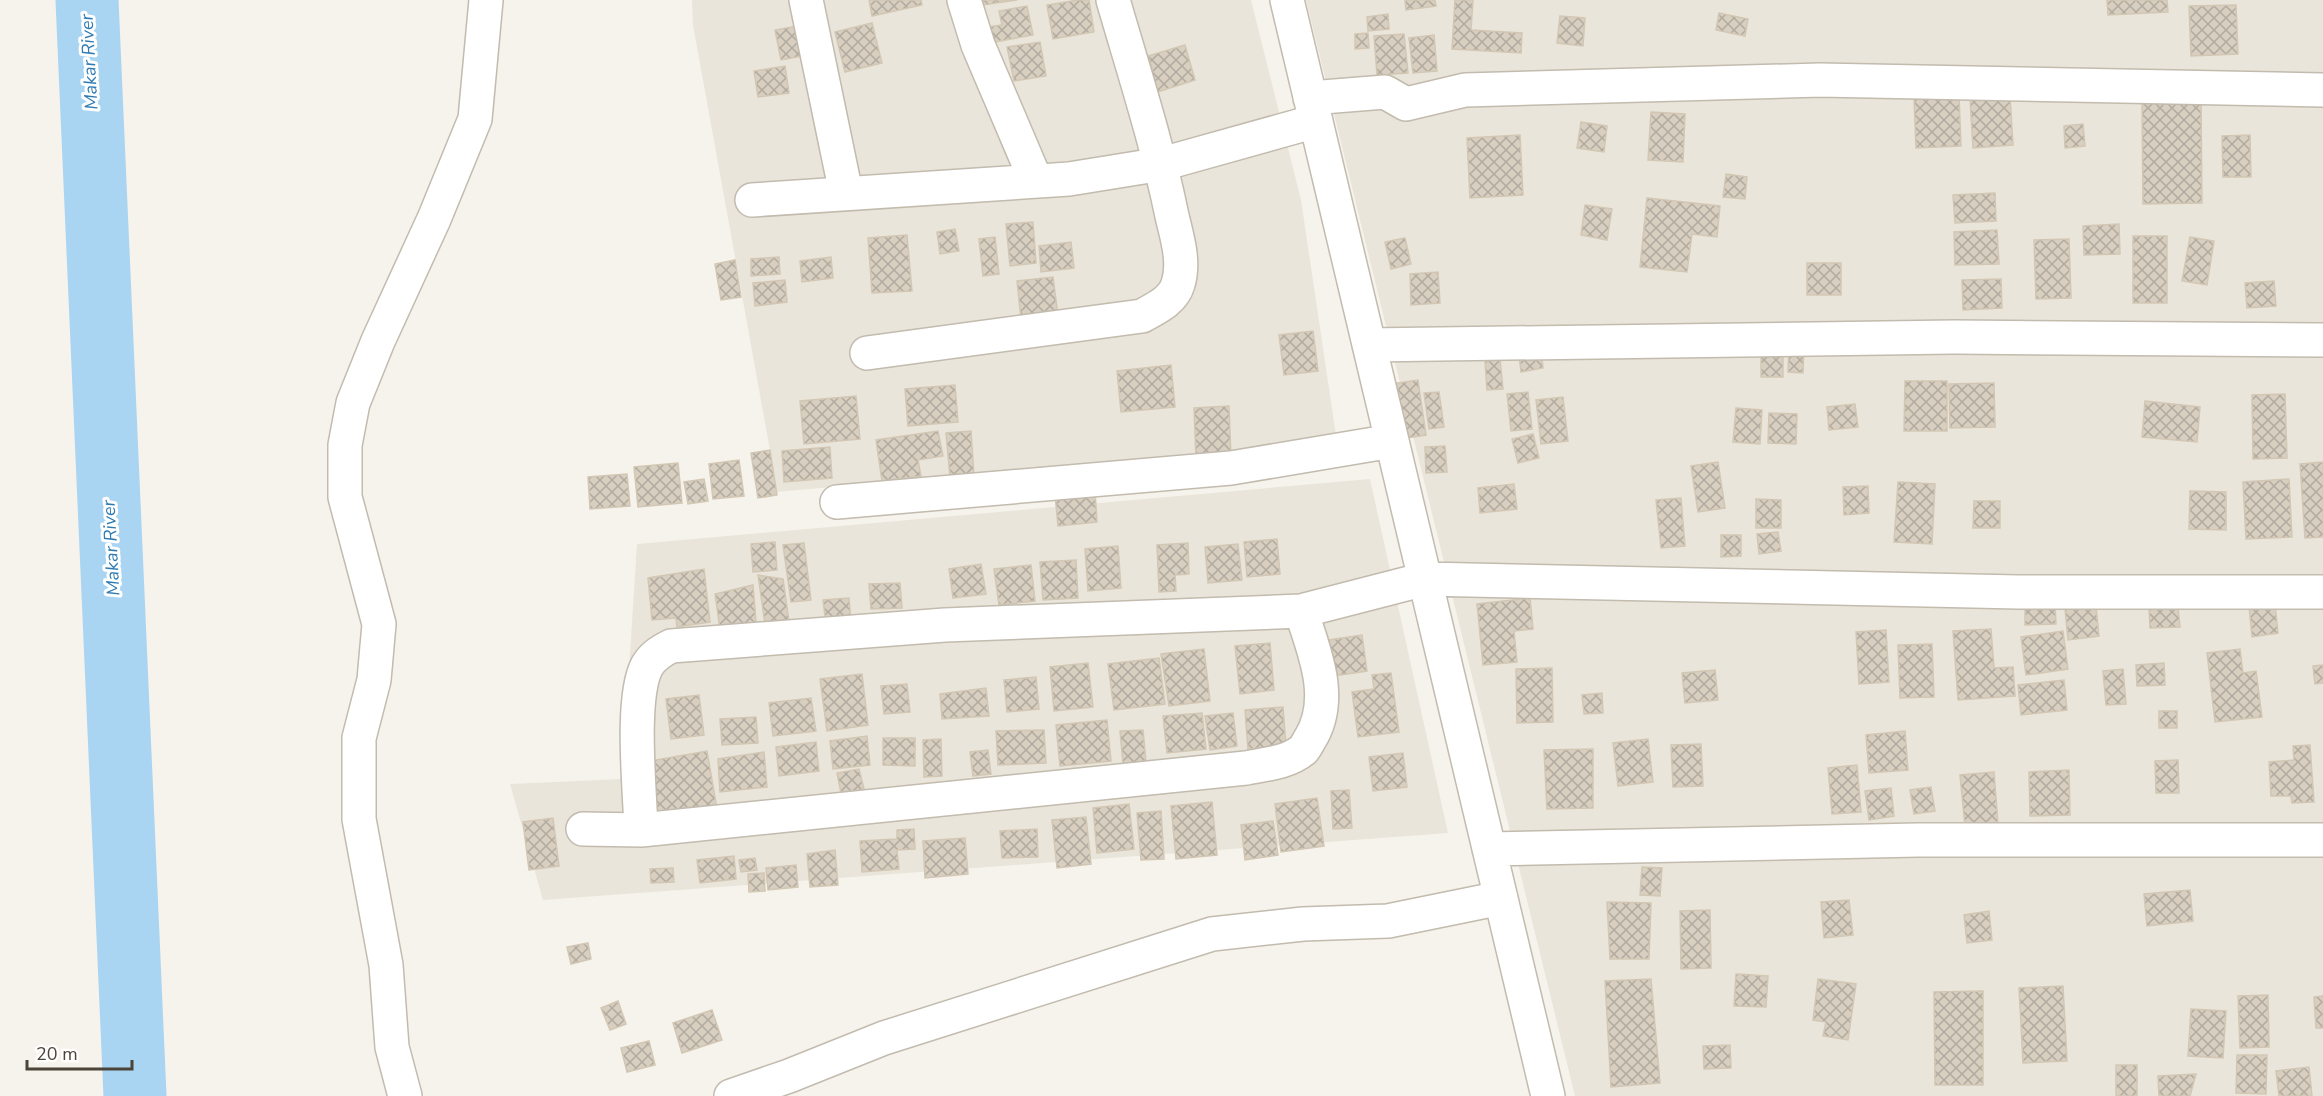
<svg xmlns="http://www.w3.org/2000/svg" width="2323" height="1096" font-family="'Nunito Sans',sans-serif">
<style>
.residential{fill:#eae5da}
.lines{fill:none;stroke-linecap:round;stroke-linejoin:round}
.river{stroke:#a9d4f2;stroke-width:63}
.building{fill:url(#building-cross-hatch);stroke:#d3c7b4;stroke-width:1.5}
.minor-casing{stroke:#c2bbae;stroke-width:36}
.minor{stroke:#fff;stroke-width:33}
.labels{text-anchor:middle;stroke-width:6;stroke-linejoin:round;paint-order:stroke}
.water-label{font-size:18px;font-style:italic;fill:#2e7ab2;stroke:#fff}
</style>
<defs>
<pattern id="building-cross-hatch" width="8" height="8" patternUnits="userSpaceOnUse" patternTransform="scale(1.5)"><rect width="8" height="8" fill="#d8cfc1"/><path d="M0 0l8 8M0 8l8-8" fill="none" stroke="#b1aa9e"/></pattern>
</defs>
<rect width="100%" height="100%" fill="#f6f3ec"/>
<path class="residential" d="M692,0H1251L1301,200L1337,442L776,492L770,450L693,25Z
M1306,0H2323V1096H1575Z
M1370,479L1448,833L543,900L510,784L622,779L637,544Z"/>
<g class="lines">
<path class="river" d="M87,0L135,1096"/>
</g>
<path class="building" d="M869,0H921L922,5L872,16Z
M983,0H1017L983,5Z
M1078,0H1089L1094,32L1053,39L1047,5Z
M1405,0H1435L1436,6L1406,10Z
M1455,0H1473L1471,30L1522,33L1521,53L1452,49Z
M2107,0H2167L2168,12L2108,15Z
M2236,5L2238,54L2191,56L2189,6Z
M1027,6L1033,35L989,43L987,27L1002,25L999,11Z
M1719,13L1748,19L1745,36L1716,30Z
M1388,14L1389,29L1368,31L1367,17Z
M1560,16L1585,18L1583,46L1557,43Z
M872,23L882,63L845,72L835,32Z
M797,26L803,56L781,60L775,30Z
M1368,33L1369,48L1355,49V34Z
M1404,34L1408,73L1377,75L1374,36Z
M1434,35L1437,71L1413,73L1409,38Z
M1040,42L1046,76L1014,81L1007,47Z
M1185,45L1195,80L1148,95L1141,74L1153,70L1148,56Z
M785,66L789,93L758,97L754,71Z
M1959,96L1961,146L1916,148L1914,98Z
M2010,96L2013,145L1973,148L1970,99Z
M2142,100H2201L2202,203L2143,204Z
M1651,112L1685,114L1683,162L1648,160Z
M1581,122L1607,126L1604,152L1577,148Z
M2083,124L2085,146L2065,148L2064,126Z
M1520,135L1523,195L1470,198L1467,138Z
M2250,135L2251,177H2223L2222,136Z
M1726,174L1747,177L1745,199L1723,197Z
M1995,193L1996,221L1955,223L1953,195Z
M1647,198L1720,206L1717,237L1692,234L1687,272L1640,267Z
M1585,205L1612,209L1607,240L1581,235Z
M1033,222L1036,263L1010,266L1006,224Z
M2119,224L2120,254L2084,255L2083,226Z
M955,229L959,251L940,254L937,232Z
M1997,230L1999,264L1955,265L1954,232Z
M907,235L912,291L872,293L868,238Z
M2133,236H2167V303H2133Z
M995,237L999,274L983,276L979,239Z
M2190,237L2214,241L2207,285L2182,281Z
M1405,238L1411,264L1391,269L1385,242Z
M2069,239L2071,298L2036,299L2034,240Z
M1071,242L1074,268L1041,272L1039,246Z
M779,257L780,274L751,276V259Z
M831,257L833,278L802,282L800,261Z
M735,260L741,297L721,300L715,264Z
M1807,263H1841V295H1807Z
M1438,272L1440,303L1411,305L1410,274Z
M1053,277L1058,315L1021,319L1017,281Z
M2001,279L2002,308L1963,310L1962,280Z
M785,280L787,302L755,306L753,283Z
M2274,281L2276,306L2247,308L2245,283Z
M1313,331L1318,371L1284,375L1279,335Z
M1789,345H1804L1803,373L1788,372Z
M1761,349H1783V377H1761Z
M1541,352L1543,368L1521,372L1519,355Z
M1500,359L1503,389L1487,390L1485,361Z
M1171,365L1175,407L1121,412L1117,371Z
M1418,380L1426,435L1400,439L1392,384Z
M1905,381H1947V431H1904Z
M1994,383L1995,427L1950,428L1949,384Z
M955,385L958,422L908,426L905,389Z
M1439,392L1444,427L1429,429L1424,393Z
M1528,392L1532,429L1511,431L1507,394Z
M2285,394L2287,458L2253,459L2252,395Z
M856,396L860,439L804,444L800,401Z
M1563,397L1568,441L1541,444L1536,400Z
M2145,401L2200,407L2197,442L2142,437Z
M1855,404L1858,427L1829,430L1827,407Z
M1229,406L1231,458L1196,459L1194,408Z
M1736,408L1762,410L1760,444L1733,442Z
M1769,413L1797,414L1796,444L1768,443Z
M938,431L943,456L918,460L921,476L882,481L876,440Z
M971,431L974,476L950,477L946,433Z
M1533,434L1539,458L1518,463L1512,439Z
M1445,446L1447,472L1426,473L1425,447Z
M830,447L832,478L784,482L782,451Z
M770,450L777,495L758,498L751,453Z
M739,460L744,496L713,499L709,464Z
M1718,462L1725,508L1698,512L1691,466Z
M2323,462V537L2305,538L2300,464Z
M678,463L682,503L638,507L634,467Z
M627,474L630,506L590,509L588,477Z
M704,479L708,501L688,504L684,482Z
M2289,479L2292,537L2246,539L2243,482Z
M1898,482L1935,484L1932,544L1894,542Z
M1514,484L1517,509L1480,513L1478,488Z
M1868,486L1869,513L1844,515L1843,487Z
M1095,491L1097,522L1058,526L1055,494Z
M2190,491L2226,492V530L2189,529Z
M1681,498L1685,546L1661,548L1656,500Z
M1756,499L1781,500V528H1756Z
M1974,501H2000V528H1973Z
M1778,532L1781,551L1759,554L1757,534Z
M1721,535H1741V556L1721,557Z
M1277,539L1280,574L1247,577L1244,542Z
M775,542L777,570L753,572L751,544Z
M804,543L811,600L791,602L783,545Z
M1188,543L1189,574L1175,575L1176,591L1159,592L1157,545Z
M1238,544L1242,580L1208,583L1205,547Z
M1118,546L1121,588L1088,591L1085,549Z
M1076,560L1078,598L1043,600L1040,562Z
M981,564L986,594L953,598L949,569Z
M1031,565L1035,601L999,605L994,569Z
M704,569L710,622L677,627L676,618L652,620L648,578Z
M758,575L783,579L790,628L766,631Z
M900,583L902,608L871,609L869,584Z
M753,585L756,622L720,629L715,594Z
M849,598L851,621L826,624L823,600Z
M1530,598L1533,629L1514,631L1517,662L1483,665L1477,604Z
M2055,604L2056,624L2025,625V605Z
M2275,604L2278,633L2252,637L2249,606Z
M2096,606L2099,636L2068,640L2065,609Z
M2178,607L2180,627L2150,628L2149,609Z
M1991,629L1994,668L2013,667L2015,696L1958,700L1953,631Z
M1886,630L1889,682L1859,684L1856,632Z
M2063,631L2068,669L2026,675L2021,637Z
M1362,635L1367,671L1327,677L1322,641Z
M1270,643L1274,690L1240,694L1235,646Z
M1932,644L1934,697L1900,698L1898,645Z
M1204,649L1210,701L1169,706L1161,654Z
M2240,649L2243,673L2256,671L2262,717L2215,722L2207,653Z
M1159,658L1165,704L1114,710L1108,664Z
M1088,663L1093,707L1054,711L1050,667Z
M2164,663L2165,685L2137,686L2136,665Z
M2323,665V683L2315,684L2313,666Z
M1552,668L1553,722L1517,723L1516,669Z
M2123,669L2126,704L2106,705L2103,671Z
M1715,670L1718,700L1685,703L1682,673Z
M1391,673L1399,732L1358,737L1352,692L1374,689L1372,675Z
M862,674L868,725L827,731L820,679Z
M1036,677L1039,709L1007,712L1004,680Z
M2064,680L2067,710L2021,715L2018,685Z
M907,684L910,712L884,714L881,686Z
M986,688L989,716L942,719L940,694Z
M1602,693L1603,713L1584,714L1582,695Z
M699,695L704,735L671,739L666,699Z
M811,698L816,731L773,736L769,703Z
M1283,707L1286,746L1248,749L1245,710Z
M2159,711H2177V728H2159Z
M1202,713L1206,749L1167,753L1163,716Z
M1233,713L1237,746L1210,750L1205,716Z
M756,717L758,743L722,745L720,719Z
M1107,720L1111,761L1060,766L1056,725Z
M1044,730L1046,763L998,765L996,731Z
M1143,730L1146,762L1123,764L1120,731Z
M1905,731L1908,770L1869,773L1866,735Z
M867,736L870,765L833,769L830,741Z
M883,738H915V766L883,765Z
M941,739L942,776L924,777L923,740Z
M1648,739L1653,782L1618,786L1613,743Z
M816,742L819,771L779,776L776,747Z
M1701,744L1703,786L1673,787L1671,745Z
M2310,745L2314,802L2292,803L2291,796H2271L2269,762L2294,760L2293,746Z
M1593,749V808L1547,809L1544,750Z
M988,750L991,774L973,776L970,752Z
M707,751L717,809L691,813L690,807L653,814L644,762Z
M764,752L767,787L720,792L718,759Z
M1403,753L1407,787L1373,791L1369,757Z
M2178,760L2179,793H2156L2155,761Z
M1857,765L1861,812L1832,814L1828,768Z
M859,769L864,789L841,793L837,773Z
M2069,770L2070,815L2030,816L2029,772Z
M1994,772L1998,824L1965,827L1960,775Z
M1931,787L1935,811L1914,814L1910,790Z
M1891,788L1894,816L1869,820L1865,791Z
M1349,790L1352,828L1333,829L1331,791Z
M1317,798L1324,846L1281,852L1275,804Z
M1212,802L1217,855L1176,859L1171,806Z
M1129,804L1134,849L1097,853L1093,808Z
M1161,811L1164,859L1141,860L1137,813Z
M1086,817L1091,864L1057,868L1052,820Z
M553,818L559,866L529,870L523,822Z
M1273,821L1278,855L1245,860L1241,825Z
M914,829L915,849L897,850L899,869L862,872L860,841L897,839V830Z
M1037,829L1038,857L1002,858L1000,831Z
M965,838L968,874L925,878L923,841Z
M835,850L838,885L810,887L807,854Z
M734,856L736,879L700,883L697,860Z
M755,858L757,870L741,872L739,860Z
M796,865L798,887L768,890L766,868Z
M1642,867L1662,868L1660,896L1640,895Z
M673,868L674,882L651,883L650,869Z
M764,873L765,891L749,892L748,874Z
M2190,890L2193,921L2147,926L2144,894Z
M1849,900L1853,935L1824,938L1821,902Z
M1607,902L1651,903L1649,959H1610Z
M1710,910L1711,968L1681,969L1680,911Z
M1989,911L1992,940L1967,943L1964,915Z
M588,943L591,959L571,964L567,947Z
M1736,974L1768,976L1766,1007L1734,1006Z
M1651,979L1660,1083L1611,1087L1605,981Z
M1818,979L1856,984L1848,1040L1823,1036L1826,1022L1813,1020Z
M2063,986L2067,1061L2023,1063L2019,988Z
M1983,991V1085H1935L1934,992Z
M2268,995L2269,1047L2240,1048L2238,996Z
M2323,996V1028H2316L2314,997Z
M618,1001L626,1024L610,1030L601,1008Z
M2191,1009L2226,1011L2223,1058L2188,1056Z
M712,1010L722,1040L682,1053L673,1023Z
M649,1041L655,1065L627,1072L621,1048Z
M1730,1045L1731,1068L1704,1069L1703,1046Z
M2237,1055H2267L2266,1094L2236,1093Z
M2116,1065H2137V1096H2116Z
M2309,1067L2312,1096H2279L2276,1071Z
M2196,1074L2190,1096H2159L2158,1076Z"/>
<g class="lines">
<g class="minor-casing">
<path id="minor" d="M806,0L846,193
M964,0L978,45L1036,181
M1287,0L1548,1096
M1310,98L1385,92L1406,104L1465,90L1820,80L2323,90
M752,200L1069,179L1162,164L1316,121
M1369,345L1954,337L2323,340
M867,353L1142,316C1156,308 1173,301 1178,284C1185,262 1177,237 1172,216C1157,143 1134,72 1113,0
M837,502L1231,468L1392,441
M583,829L641,830L1246,768C1265,764 1287,763 1303,750C1306,747 1308,742 1310,739C1335,699 1314,651 1301,611
M641,830C640,791 630,698 647,666C653,656 661,651 671,646L945,625L1301,611L1425,579L2018,592H2323
M1489,849L1918,840H2323
M405,1096L392,1047L386,965L359,819V738L374,680L379,624L345,497V445L353,403L378,341L434,219L475,119L486,0
M731,1096L789,1076L884,1038L1212,934L1303,924L1388,921L1501,898"/>
</g>
<use href="#minor" class="minor"/>
</g>
<g class="labels">
<g class="water-label">
<text transform="translate(89 62) rotate(-93)" y="6">Makar River</text>
<text transform="translate(111 548) rotate(-93)" y="6">Makar River</text>
</g>
</g>
<path d="M27 1060v9h105v-9" fill="none" stroke="#4b4439" stroke-width="3"/>
<text x="36" y="1060" font-size="18" fill="#4b4439" stroke="#ffffff" stroke-width="4.5" paint-order="stroke">20 m</text>
</svg>
